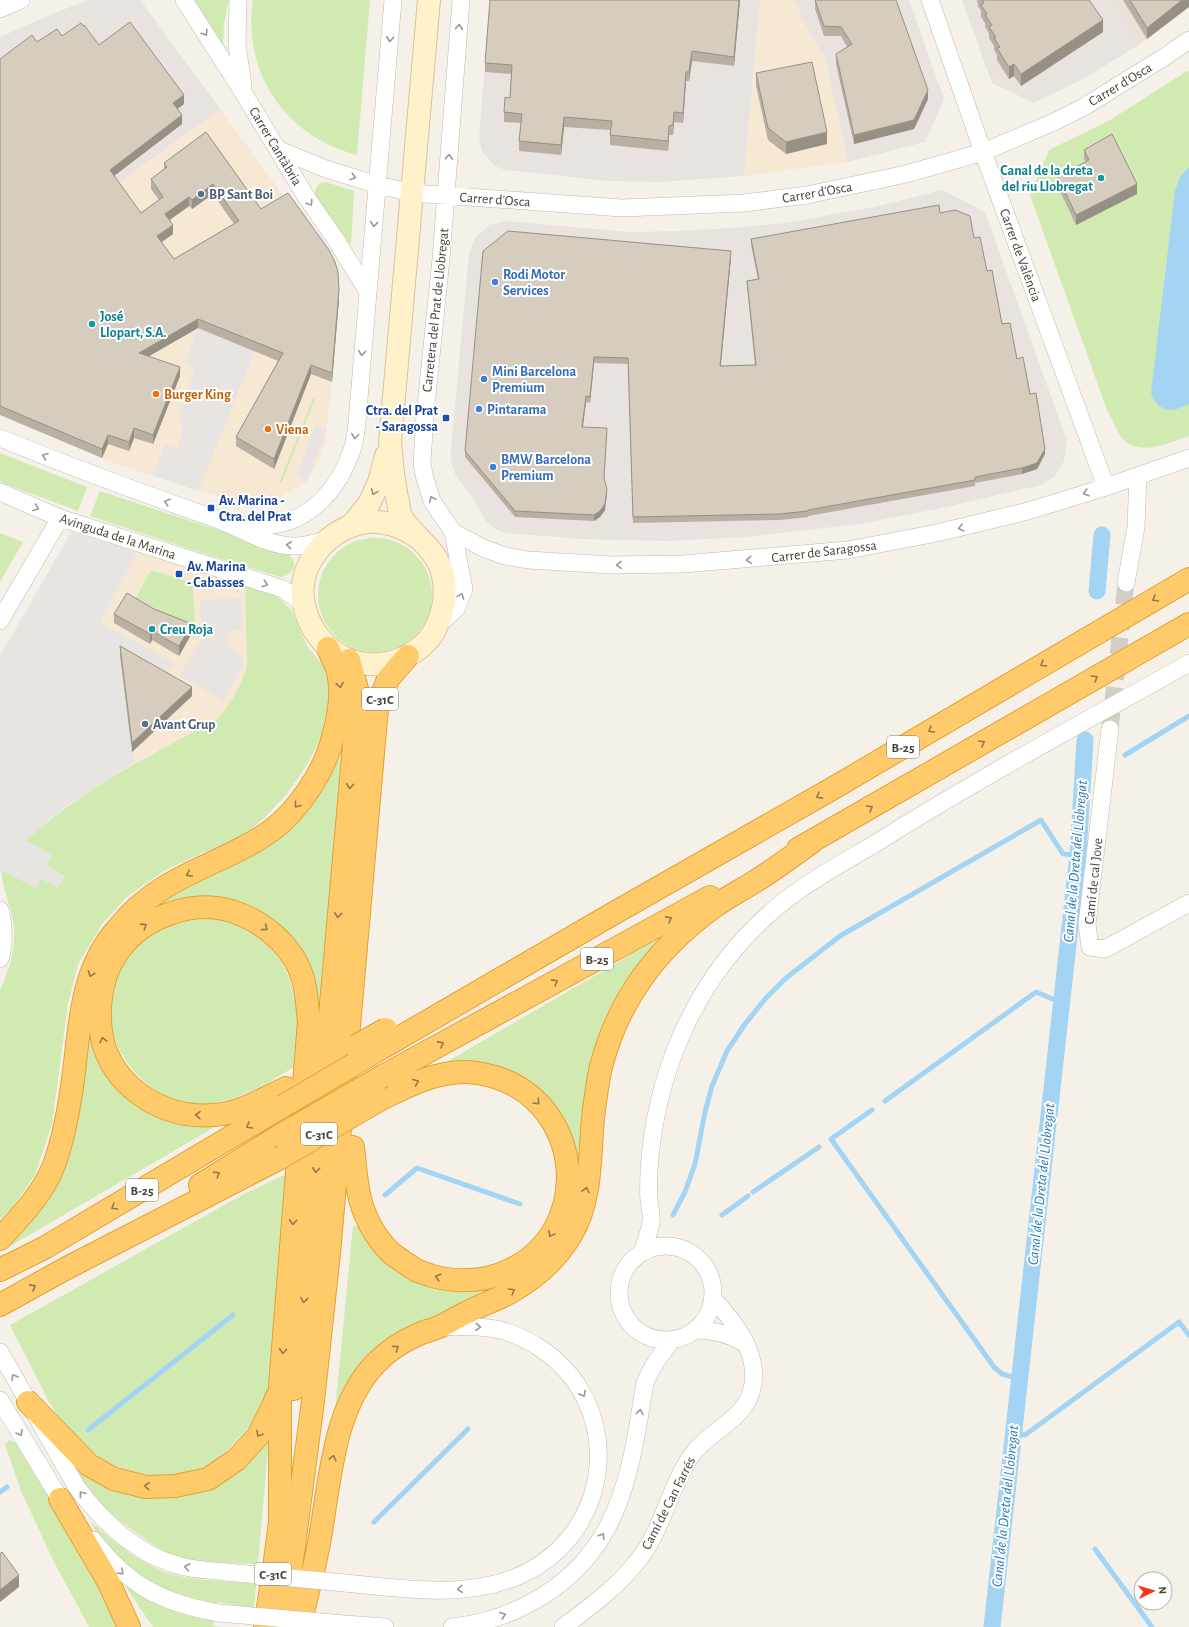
<svg xmlns="http://www.w3.org/2000/svg" width="1189" height="1627" font-family="'Alegreya Sans',sans-serif">
<style>
.residential{fill:#e9e3d7}
.commercial{fill:#f7e8d4}
.industrial{fill:#e8e3de}
.green{fill:#d1eab1}
.parking{fill:#e7e4e1}
.water{fill:#a4d4f3}
.lines{fill:none;stroke-linecap:round;stroke-linejoin:round}
.stream{stroke:#a4d4f3;stroke-width:5}
.canal{stroke:#a4d4f3;stroke-width:17}
.street-tunnel{stroke:#d3cec5;stroke-width:17;stroke-dasharray:17 8;stroke-linecap:butt}
.street-casing{stroke:#c1b9ab;stroke-width:18}
.secondary-casing{stroke:#d7c598;stroke-width:24}
.highway-casing{stroke:#e3a035;stroke-width:24}
.street{stroke:#fff;stroke-width:17}
.secondary{stroke:#fff1c9;stroke-width:22}
.highway{stroke:#ffcb6a;stroke-width:22}
.street-bridge-casing{stroke:#c1b9ab;stroke-width:18;stroke-linecap:butt}
.highway-bridge-casing{stroke:#e3a035;stroke-width:24;stroke-linecap:butt}
.street-bridge{stroke:#fff;stroke-width:17}
.highway-bridge{stroke:#ffcb6a;stroke-width:22}
.wall{fill:#b9b0a3;fill-rule:evenodd}
.shaded-wall{fill:#969085}
.building{fill:#d7cdbe;stroke:#969085;fill-rule:evenodd}
.oneway{stroke:#9b9791}
.oneway2{stroke:#9b9179}
.oneway3{stroke:#92794b}
.culture-dot{fill:#0f9aa8;stroke:#fff;stroke-width:1.5}
.service-dot{fill:#5c6f8a;stroke:#fff;stroke-width:1.5}
.shop-dot{fill:#3f7fe0;stroke:#fff;stroke-width:1.5}
.food-dot{fill:#e8710a;stroke:#fff;stroke-width:1.5}
.transit-dot{fill:#1a4fb4;stroke:#fff;stroke-width:1.5}
.labels{text-anchor:middle;stroke-width:4;stroke-linejoin:round;paint-order:stroke}
.shield{fill:#fff;stroke:#807b73;stroke-width:1}
.shield-label{font-size:13px;font-weight:bold;fill:#494237}
.street-label{font-size:14px;fill:#494237;stroke:#fff}
.culture-label{font-size:14px;font-weight:bold;fill:#0d838f;stroke:#fff;text-anchor:start}
.service-label{font-size:14px;font-weight:bold;fill:#4e5e75;stroke:#fff;text-anchor:start}
.shop-label{font-size:14px;font-weight:bold;fill:#366cbe;stroke:#fff;text-anchor:start}
.food-label{font-size:14px;font-weight:bold;fill:#c56008;stroke:#fff;text-anchor:start}
.transit-label{font-size:14px;font-weight:bold;fill:#164399;stroke:#fff;text-anchor:start}
.water-label{font-size:15px;font-style:italic;fill:#2a7ab2;stroke:#fff}
</style>
<rect width="100%" height="100%" fill="#f5f1e9"/>
<path class="residential" d="M1111,0H1161L1158,31L1138,45Z"/>
<path class="commercial" d="M760,0H794L802,12L799,14L825,58L848,162L744,176Z
M220,109L288,202L174,268L115,186Z
M198,328L332,382L325,444L318,463L307,481L285,495L273,500L246,504L198,491L102,459L141,361Z
M71,532L245,586L247,666L243,677L227,709L218,719L154,752L118,773Z"/>
<path class="industrial" d="M89,0H140L141,1L220,109L0,270V37L57,12Z
M490,0H760L744,176L660,182L608,181L505,170L495,166L482,152L479,138Z
M794,0H909L944,99L925,142L848,162L825,58L799,14L801,12Z
M962,0H1111L1138,45L1087,77L1034,103L992,83Z
M942,190L985,212L1067,441L1064,461L1055,476L1041,485L942,508L860,524L745,537L671,541L617,540L582,539L506,533L497,530L486,521L469,493L456,476L451,462V450L469,253L476,237L489,225L505,221L630,232L678,231L732,228L785,223L874,207Z"/>
<path class="green" d="M193,0H229L224,23L223,45Z
M253,0H370L357,155C286,137 242,73 253,0Z
M1187,71H1189V436C1169,443 1135,459 1120,435C1115,427 1112,418 1107,410L1030,195L1049,150L1110,120Z
M326,182L354,191L351,245L316,198L315,189L320,183Z
M313,398L315,399L282,482L279,483Z
M0,453L87,487L78,511L0,482Z
M100,491L285,552C299,560 297,574 280,577L205,554L90,516Z
M0,533L23,542L0,582Z
M318 595a57 57 0 1 1 114 0a57 57 0 1 1-114 0Z
M151,570L193,583L195,628L192,633L132,605Z
M245,586L276,595L291,610L307,646L327,670L329,693L327,719L320,741L306,766L286,795L264,818L241,838L202,853L164,871L128,896L103,923L78,964L68,1004L52,1124L35,1175L12,1208L0,1219V990C9,972 15,950 14,930C14,912 0,884 2,870L36,888L41,878L58,888L46,865L26,840C84,788 150,755 218,719C231,704 241,685 247,666Z
M347,715L316,1054L278,924L153,909L152,907L154,905L256,848Z
M211,917C290,936 304,992 296,1066C269,1082 245,1098 214,1103C209,1103 204,1105 199,1105C180,1103 163,1096 149,1085C105,1051 94,993 133,950C140,942 148,933 158,928C174,921 193,918 211,917Z
M658,939L660,942L582,1129L579,1164H576L559,1114L546,1096L527,1081L448,1061Z
M88,1019L109,1075L220,1124L0,1252L29,1220Z
M286,1174L268,1391L249,1427L226,1452L199,1472L172,1478L152,1475L126,1471L95,1455L81,1444L62,1423L49,1402L10,1325L244,1194Z
M353,1226L361,1227L372,1247L498,1286L494,1291L431,1319L335,1411Z
M269,1438L258,1564C235,1563 201,1565 179,1558C166,1554 153,1545 142,1537C116,1519 89,1498 76,1467C90,1477 104,1488 121,1493C154,1504 215,1493 241,1471C252,1461 260,1450 269,1438Z
M9,1440L16,1443L79,1547L116,1627H89L53,1560L21,1491L5,1445Z
M90,1521C113,1541 136,1561 165,1572C191,1581 229,1581 256,1584L254,1608L217,1602L213,1626L224,1627H153L119,1577Z"/>
<path class="parking" d="M198,328L255,351L198,491L152,475L166,444L177,448L183,432L178,417L195,369L184,363Z
M316,424L327,429L307,481L296,477Z
M71,532L137,552L100,623L175,663L164,681L120,656L134,763L71,803L52,817L26,840L52,855L46,865L65,876L58,888L41,878L36,888L2,870L0,873V656Z
M241,598L243,630L227,631L228,648L243,656V666L224,701L180,676L203,635L214,640V632H202L200,600Z"/>
<path class="water" d="M1189,167V404C1171,413 1159,413 1151,393L1175,191L1180,177Z"/>
<g class="lines">
<path class="stream" d="M1125,755L1189,716
M1083,764L1089,763
M885,1101L1036,992L1062,1003
M872,1110L831,1139L994,1367L1002,1374L1019,1379
M753,1192L819,1147
M385,1195L417,1168L520,1204
M673,1215L685,1192L695,1164L705,1112L712,1086L727,1051L745,1024L766,998L786,978L840,936L1041,820L1063,854L1078,855
M722,1215L748,1196
M88,1430L233,1315
M1013,1433L1025,1435L1179,1322L1189,1335
M0,1492L7,1487
M374,1522L468,1429
M1095,1549L1152,1627"/>
<path class="canal" d="M1097,591L1102,535
M992,1627L1078,855L1085,740"/>
<path class="street-tunnel" d="M1110,729L1126,583"/>
<g class="street-casing">
<path id="street" d="M184,0L244,94L305,195L336,240L368,292
M238,0L237,45L243,85
M930,0L983,152L1106,487
M0,9L21,0
M277,149L326,169L378,185L413,193L622,208L744,203L807,195L906,174L983,152L1054,122L1082,108L1166,56L1189,40
M0,438C69,466 138,492 208,516C236,525 262,544 291,546C303,547 315,543 327,540
M0,492L60,518L283,589L303,603
M228,524C242,524 257,526 271,525C312,521 340,486 352,450C355,441 356,431 357,422L393,0
M453,532L483,548L505,556L528,560L612,565L683,564L848,550L937,533L1028,511L1106,487L1189,458
M1126,583L1136,527L1138,476
M0,621L60,518
M437,626L456,609L464,589L453,532L432,501L424,475L422,463L425,415L441,259L461,0
M1110,729L1087,924L1090,947L1105,949L1189,903
M0,910C4,927 5,943 0,959
M619 1293a47 47 0 1 1 94 0a47 47 0 1 1-94 0Z
M643,1251C645,1242 650,1231 651,1222C652,1215 650,1207 649,1200C648,1190 649,1180 649,1170C652,1125 663,1077 681,1036C701,990 732,947 769,914C802,884 843,863 881,840C981,777 1086,721 1189,663
M696,1330C715,1330 730,1334 746,1344
M0,1352L76,1486C101,1520 135,1553 177,1565C192,1570 209,1570 226,1572
M0,1400L60,1499L68,1508
M93,1540C129,1586 162,1603 219,1613
M345,1583C399,1588 463,1599 516,1577C616,1536 628,1401 535,1345C526,1340 517,1335 507,1332C486,1325 463,1327 441,1327
M344,1624L385,1627
M452,1627C517,1620 579,1584 609,1524C631,1481 637,1430 645,1383C652,1366 661,1354 672,1340
M563,1627C593,1605 624,1582 645,1551C665,1521 673,1478 695,1451C715,1427 748,1418 753,1384C758,1351 734,1321 713,1299"/>
</g>
<g class="secondary-casing">
<path id="secondary" d="M352,525L369,504L379,482L386,456
M419,538C403,528 387,520 368,522C329,526 295,565 304,605C315,656 369,681 414,652C423,646 433,636 437,625C448,602 448,571 431,551C422,540 407,528 401,516C399,512 399,506 398,502C393,482 392,462 390,442L429,0"/>
</g>
<g class="highway-casing">
<path id="highway" d="M798,849L1189,624
M385,1046L616,912L830,790L1189,579
M383,1076L710,897
M353,1147C355,1164 356,1182 360,1199C365,1218 376,1238 390,1252C394,1256 400,1259 405,1263C409,1265 413,1269 418,1271C422,1273 428,1274 432,1276C459,1283 485,1282 510,1270C592,1231 585,1111 501,1079C489,1075 477,1072 465,1072C434,1072 408,1086 381,1099
M200,1185L281,1135
M0,1239C20,1217 43,1194 54,1165C65,1135 70,1104 74,1072C80,1021 82,968 118,928C131,912 147,898 165,887C199,866 239,854 272,830C299,810 325,770 333,737C339,716 343,694 338,672C336,664 331,656 328,648
M0,1270L44,1248L283,1106
M0,1305L65,1269L280,1158
M294,1389L318,1151L357,712V689L349,660
M28,1402L89,1465L114,1479L146,1487L175,1486L208,1479L236,1460L258,1436L273,1406L277,1396
M60,1499L108,1581L129,1627
M280,1522V1386L309,1021C307,1007 307,992 303,979C295,950 269,926 242,915C220,905 195,905 172,913C125,928 99,967 100,1016C100,1025 101,1036 104,1046C119,1091 166,1119 213,1115C238,1114 263,1099 286,1088
M265,1627L274,1568L282,1507
M282,1627L293,1553L313,1401L329,1253L377,708L388,679L408,656
M300,1627C305,1599 314,1572 319,1543C330,1485 332,1408 376,1363C387,1352 403,1341 417,1335C425,1331 433,1330 441,1326C450,1322 459,1316 468,1312C481,1305 496,1300 509,1293C534,1279 557,1259 571,1235C595,1195 588,1146 595,1102C597,1090 598,1078 601,1067C618,1000 656,950 711,909C724,899 740,891 754,882C774,870 793,855 812,842"/>
</g>
<use href="#street" class="street"/>
<use href="#secondary" class="secondary"/>
<use href="#highway" class="highway"/>
<g class="street-bridge-casing">
<path id="street-bridge" d="M226,1572L345,1583
M219,1613L344,1624"/>
</g>
<g class="highway-bridge-casing">
<path id="highway-bridge" d="M356,1046L386,1029
M283,1106L385,1046
M281,1135L383,1076
M280,1158L381,1099"/>
</g>
<use href="#street-bridge" class="street-bridge"/>
<use href="#highway-bridge" class="highway-bridge"/>
</g>
<path class="wall" d="M490,0H740L734,66L692,61L689,81H686L683,123L674,122L673,135H669L668,151L610,145V130L564,127L561,155L519,151V141L521,123L504,122V112L510,98L511,74L485,72V63Z
M815,0L928,99L914,129L854,144L836,64V54L847,47L841,36H824L815,9Z
M977,0H1089L1103,32L1021,86L1014,76L1009,79L997,60V55L994,50V46L989,38V33L985,27V23L981,17V11L978,6Z
M1123,0H1189L1147,39Z
M83,26L99,45L184,104L177,109L182,124L114,176L141,213L159,200L151,189V179L164,169V163L206,132L261,209L339,299L332,382L311,374L274,469L236,446V437L278,361L198,328L149,356L180,376L153,444L134,438L129,451L108,444L102,458L0,415V59L37,42L62,36ZM213,194L234,224L174,259L162,242L173,234L170,220L189,206L192,209Z
M756,73L827,144L786,154L768,140L756,86Z
M1084,150L1137,194L1076,225L1058,187V177L1086,162L1084,159Z
M940,213L974,238L987,271L1002,324L1017,359L1030,394L1045,454L1037,469L1022,474L975,483V486L808,516V517L780,520L633,523L628,364L594,363L590,403L586,402L583,427L607,434L604,479L607,495L605,510L600,517L594,521L515,517L465,457V451L731,257L721,366L755,365L747,287V281L758,279L751,245V239Z
M114,614L192,633L179,656L152,640L150,644L114,623Z
M120,646L192,696L132,752L120,656Z"/>
<path class="shaded-wall" d="M739,0H740L734,66V57Z
M1182,0H1189V7L1147,39V28Z
M1103,20V32L1021,86V74Z
M692,51V61L689,81V72Z
M1014,64V76L1009,79V67Z
M686,72V81L683,123V113Z
M928,90V99L914,129L854,144V135Z
M184,95V104L173,112V103Z
M674,112V122L673,135V125Z
M182,115V124L110,179V170Z
M564,117V127L561,155V145Z
M669,126V135L668,151V141Z
M827,132V144L786,154V142Z
M213,184V194L192,209V200Z
M1137,184V194L1076,225V215Z
M189,197V206L165,223V214Z
M173,225V234L157,245V236Z
M731,251V257L720,372V366Z
M339,290V299L332,382V373Z
M198,319V328L139,362V353Z
M594,357V363L590,403V397Z
M311,365V374L274,469V459Z
M180,367V376L153,444V435Z
M586,396V402L582,433V427Z
M134,428V438L129,451V442Z
M108,435V444L102,458V449Z
M1045,449V454L1037,469L1022,474V468Z
M607,489L605,510L600,517L594,521V515Z
M192,624V633L179,656V646Z
M152,631V640L150,644V634Z
M192,687V696L132,752V743Z
M19,1575V1587L0,1602V1590Z"/>
<path class="building" d="M490,0H739L734,57L692,51L689,72H686L683,113L674,112L673,125L669,126L668,141L610,135L612,121L564,117L561,145L519,141L522,114L504,112L505,97L510,98L512,65L485,63Z
M815,0H896L928,90L914,120L854,135L836,54L852,44L841,27L824,26Z
M982,0H1089L1103,20L1021,74L1014,64L1009,67L997,48L1000,47L994,38L996,37L989,27L992,25L985,15L987,14L981,5L984,3Z
M1130,0H1182L1147,28Z
M130,22L184,95L173,103L182,115L110,170L141,213L163,197L151,179L167,167L164,163L206,132L261,209L288,193L329,250L335,262L338,272L339,290L332,373L311,365L274,459L236,437L283,353L198,319L139,353L180,367L153,435L134,428L129,442L108,435L102,449L0,406V59L32,35L37,42L57,29L62,36L81,23L83,26L84,25L99,45ZM213,184L239,221L174,259L157,236L173,225L165,214L189,197L192,200Z
M812,62L827,132L786,142L768,128L756,73Z
M1112,134L1137,184L1076,215L1058,177L1089,160L1084,150Z
M939,205L940,213L955,210L970,216L974,238L980,237L987,271L992,270L1002,324L1010,323L1017,359L1023,357L1030,394L1036,393L1045,449L1037,463L1022,468L975,477V480L808,510V511L780,514L633,517L628,358L594,357L590,397L586,396L582,427L607,428L604,478L607,489L605,504L600,511L594,515L515,511L465,451L483,251L508,231L731,251L720,366L756,365L747,281L759,279L751,239Z
M127,593L154,609L192,624L179,646L152,631L150,634L114,614Z
M120,646L192,687L132,743Z
M2,1552L19,1575L0,1590V1554Z"/>
<defs><path id="oneway-chevron" d="M-2-3.5L2.5 0L-2 3.5" fill="none" stroke-width="1.6" stroke-linecap="round" stroke-linejoin="round"/></defs>
<g class="oneway">
<use href="#oneway-chevron" transform="translate(459 27) rotate(-86)"/>
<use href="#oneway-chevron" transform="translate(205 33) rotate(57)"/>
<use href="#oneway-chevron" transform="translate(390 39) rotate(95)"/>
<use href="#oneway-chevron" transform="translate(449 157) rotate(-86)"/>
<use href="#oneway-chevron" transform="translate(353 177) rotate(17)"/>
<use href="#oneway-chevron" transform="translate(310 203) rotate(56)"/>
<use href="#oneway-chevron" transform="translate(374 224) rotate(96)"/>
<use href="#oneway-chevron" transform="translate(362 353) rotate(95)"/>
<use href="#oneway-chevron" transform="translate(355 436) rotate(98)"/>
<use href="#oneway-chevron" transform="translate(45 456) rotate(-158)"/>
<use href="#oneway-chevron" transform="translate(1086 493) rotate(162)"/>
<use href="#oneway-chevron" transform="translate(432 499) rotate(-114)"/>
<use href="#oneway-chevron" transform="translate(167 502) rotate(-161)"/>
<use href="#oneway-chevron" transform="translate(36 508) rotate(23)"/>
<use href="#oneway-chevron" transform="translate(961 528) rotate(166)"/>
<use href="#oneway-chevron" transform="translate(289 545) rotate(-174)"/>
<use href="#oneway-chevron" transform="translate(749 560) rotate(176)"/>
<use href="#oneway-chevron" transform="translate(619 565) rotate(179)"/>
<use href="#oneway-chevron" transform="translate(265 584) rotate(18)"/>
<use href="#oneway-chevron" transform="translate(461 596) rotate(-70)"/>
<use href="#oneway-chevron" transform="translate(478 1327) rotate(4)"/>
<use href="#oneway-chevron" transform="translate(14 1377) rotate(-119)"/>
<use href="#oneway-chevron" transform="translate(583 1394) rotate(61)"/>
<use href="#oneway-chevron" transform="translate(640 1412) rotate(-80)"/>
<use href="#oneway-chevron" transform="translate(20 1433) rotate(59)"/>
<use href="#oneway-chevron" transform="translate(82 1494) rotate(-127)"/>
<use href="#oneway-chevron" transform="translate(602 1536) rotate(-58)"/>
<use href="#oneway-chevron" transform="translate(187 1567) rotate(-169)"/>
<use href="#oneway-chevron" transform="translate(121 1572) rotate(42)"/>
<use href="#oneway-chevron" transform="translate(460 1589) rotate(175)"/>
<use href="#oneway-chevron" transform="translate(503 1615) rotate(-20)"/>
</g>
<use class="oneway2" href="#oneway-chevron" transform="translate(374 492) rotate(114)"/>
<g class="oneway3">
<use href="#oneway-chevron" transform="translate(1155 599) rotate(150)"/>
<use href="#oneway-chevron" transform="translate(1043 664) rotate(150)"/>
<use href="#oneway-chevron" transform="translate(1095 678) rotate(-30)"/>
<use href="#oneway-chevron" transform="translate(340 685) rotate(81)"/>
<use href="#oneway-chevron" transform="translate(931 730) rotate(150)"/>
<use href="#oneway-chevron" transform="translate(982 743) rotate(-30)"/>
<use href="#oneway-chevron" transform="translate(350 786) rotate(95)"/>
<use href="#oneway-chevron" transform="translate(819 796) rotate(151)"/>
<use href="#oneway-chevron" transform="translate(297 805) rotate(127)"/>
<use href="#oneway-chevron" transform="translate(870 808) rotate(-30)"/>
<use href="#oneway-chevron" transform="translate(189 874) rotate(154)"/>
<use href="#oneway-chevron" transform="translate(338 915) rotate(95)"/>
<use href="#oneway-chevron" transform="translate(669 919) rotate(-29)"/>
<use href="#oneway-chevron" transform="translate(144 926) rotate(-33)"/>
<use href="#oneway-chevron" transform="translate(265 928) rotate(37)"/>
<use href="#oneway-chevron" transform="translate(91 974) rotate(110)"/>
<use href="#oneway-chevron" transform="translate(555 982) rotate(-29)"/>
<use href="#oneway-chevron" transform="translate(103 1040) rotate(-103)"/>
<use href="#oneway-chevron" transform="translate(441 1044) rotate(-29)"/>
<use href="#oneway-chevron" transform="translate(416 1082) rotate(-22)"/>
<use href="#oneway-chevron" transform="translate(537 1102) rotate(46)"/>
<use href="#oneway-chevron" transform="translate(198 1115) rotate(-179)"/>
<use href="#oneway-chevron" transform="translate(249 1126) rotate(149)"/>
<use href="#oneway-chevron" transform="translate(316 1170) rotate(95)"/>
<use href="#oneway-chevron" transform="translate(217 1174) rotate(-32)"/>
<use href="#oneway-chevron" transform="translate(586 1190) rotate(-77)"/>
<use href="#oneway-chevron" transform="translate(114 1207) rotate(149)"/>
<use href="#oneway-chevron" transform="translate(293 1222) rotate(94)"/>
<use href="#oneway-chevron" transform="translate(551 1234) rotate(121)"/>
<use href="#oneway-chevron" transform="translate(438 1277) rotate(-163)"/>
<use href="#oneway-chevron" transform="translate(33 1287) rotate(-29)"/>
<use href="#oneway-chevron" transform="translate(512 1291) rotate(-31)"/>
<use href="#oneway-chevron" transform="translate(304 1300) rotate(96)"/>
<use href="#oneway-chevron" transform="translate(396 1348) rotate(-36)"/>
<use href="#oneway-chevron" transform="translate(283 1351) rotate(94)"/>
<use href="#oneway-chevron" transform="translate(259 1434) rotate(123)"/>
<use href="#oneway-chevron" transform="translate(333 1458) rotate(-76)"/>
<use href="#oneway-chevron" transform="translate(147 1486) rotate(-175)"/>
</g>
<g class="culture-dot">
<circle cx="1101" cy="178" r="4"/>
<circle cx="92" cy="324" r="4"/>
<circle cx="152" cy="629" r="4"/>
</g>
<g class="service-dot">
<circle cx="201" cy="194" r="4"/>
<circle cx="145" cy="724" r="4"/>
</g>
<g class="shop-dot">
<circle cx="495" cy="282" r="4"/>
<circle cx="484" cy="379" r="4"/>
<circle cx="479" cy="409" r="4"/>
<circle cx="493" cy="467" r="4"/>
</g>
<g class="food-dot">
<circle cx="156" cy="394" r="4"/>
<circle cx="268" cy="429" r="4"/>
</g>
<g class="transit-dot">
<rect x="442" y="414" width="8" height="8" rx="2"/>
<rect x="207" y="504" width="8" height="8" rx="2"/>
<rect x="175" y="570" width="8" height="8" rx="2"/>
</g>
<g class="labels">
<g class="shield">
<rect x="362" y="688" width="36" height="22" rx="3"/>
<rect x="887" y="736" width="32" height="22" rx="3"/>
<rect x="581" y="948" width="32" height="22" rx="3"/>
<rect x="301" y="1123" width="36" height="22" rx="3"/>
<rect x="126" y="1179" width="32" height="22" rx="3"/>
<rect x="255" y="1563" width="36" height="22" rx="3"/>
</g>
<g class="shield-label">
<text x="380" y="704">C-31C</text>
<text x="903" y="752">B-25</text>
<text x="597" y="964">B-25</text>
<text x="319" y="1139">C-31C</text>
<text x="142" y="1195">B-25</text>
<text x="273" y="1579">C-31C</text>
</g>
<g class="street-label">
<text transform="translate(1120 84) rotate(-31)" y="5">Carrer d'Osca</text>
<text transform="translate(276 146) rotate(59)" y="5">Carrer Cantàbria</text>
<text transform="translate(817 192) rotate(-10)" y="5">Carrer d'Osca</text>
<text transform="translate(495 199) rotate(4)" y="5">Carrer d'Osca</text>
<text transform="translate(1021 255) rotate(70)" y="5">Carrer de València</text>
<text transform="translate(435 310) rotate(-84)" y="5">Carretera del Prat de Llobregat</text>
<text transform="translate(118 536) rotate(18)" y="5">Avinguda de la Marina</text>
<text transform="translate(824 551) rotate(-7)" y="5">Carrer de Saragossa</text>
<text transform="translate(1093 881) rotate(-84)" y="5">Camí de cal Jove</text>
<text transform="translate(668 1503) rotate(-63)" y="5">Camí de Can Farrés</text>
</g>
<g class="culture-label">
<text x="1093" y="175" text-anchor="end">Canal de la dreta<tspan x="1093" dy="16">del riu Llobregat</tspan></text>
<text x="100" y="321">José<tspan x="100" dy="16">Llopart, S.A.</tspan></text>
<text x="160" y="634">Creu Roja</text>
</g>
<g class="service-label">
<text x="209" y="199">BP Sant Boi</text>
<text x="153" y="729">Avant Grup</text>
</g>
<g class="shop-label">
<text x="503" y="279">Rodi Motor<tspan x="503" dy="16">Services</tspan></text>
<text x="492" y="376">Mini Barcelona<tspan x="492" dy="16">Premium</tspan></text>
<text x="487" y="414">Pintarama</text>
<text x="501" y="464">BMW Barcelona<tspan x="501" dy="16">Premium</tspan></text>
</g>
<g class="food-label">
<text x="164" y="399">Burger King</text>
<text x="276" y="434">Viena</text>
</g>
<g class="transit-label">
<text x="438" y="415" text-anchor="end">Ctra. del Prat<tspan x="438" dy="16">- Saragossa</tspan></text>
<text x="219" y="505">Av. Marina -<tspan x="219" dy="16">Ctra. del Prat</tspan></text>
<text x="187" y="571">Av. Marina<tspan x="187" dy="16">- Cabasses</tspan></text>
</g>
<g class="water-label">
<text transform="translate(1075 861) rotate(-85)" y="5">Canal de la Dreta del Llobregat</text>
<text transform="translate(1041 1184) rotate(-84)" y="5">Canal de la Dreta del Llobregat</text>
<text transform="translate(1005 1506) rotate(-84)" y="5">Canal de la Dreta del Llobregat</text>
</g>
</g>
<g transform="translate(1153 1591) rotate(85)"><circle r="19" fill="#ffffff" stroke="#b6b3af"/>
<path d="M0-3L7 15L0 10L-7 15Z" fill="#ff3616"/>
<text y="-6" font-size="11" font-weight="bold" text-anchor="middle" fill="#494237">N</text>
</g>
</svg>
